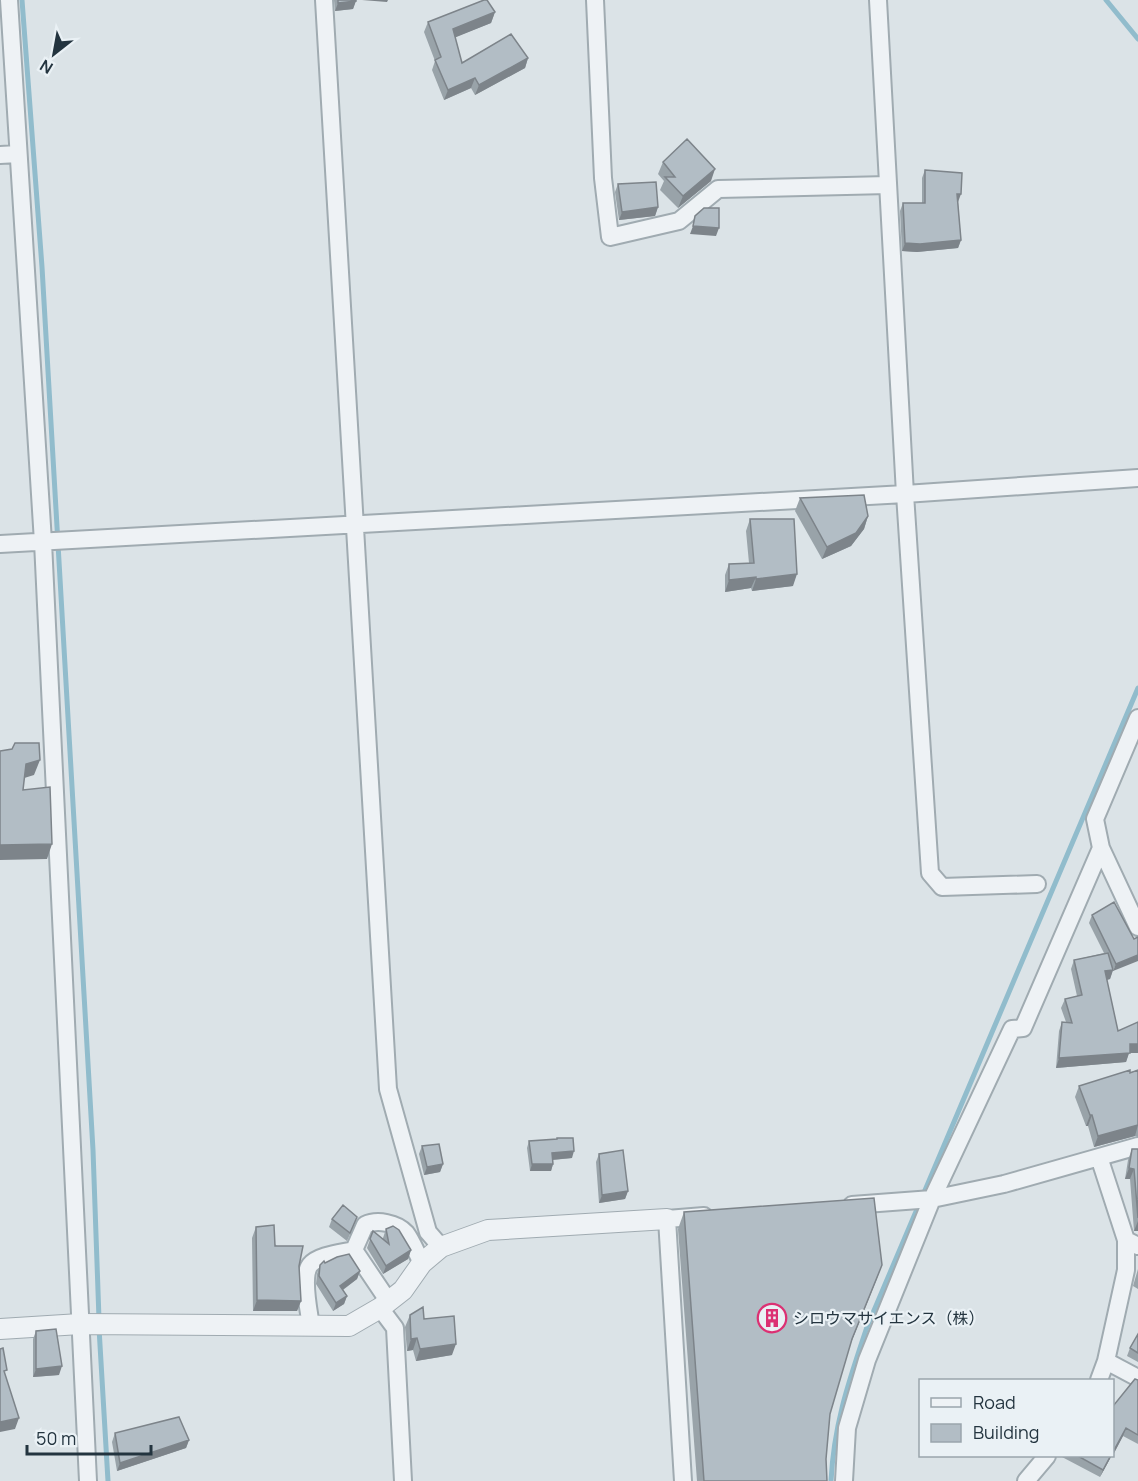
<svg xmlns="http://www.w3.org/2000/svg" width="1138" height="1481" font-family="Manrope,'Noto Sans JP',sans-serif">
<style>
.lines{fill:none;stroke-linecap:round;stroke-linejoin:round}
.stream{stroke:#91bccc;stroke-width:5}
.minor-casing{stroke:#a0abb1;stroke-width:20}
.tertiary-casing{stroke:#a0abb1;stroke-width:22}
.minor{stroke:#eef2f5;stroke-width:16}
.tertiary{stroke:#eef2f5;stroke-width:20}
.wall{fill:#99a3a9}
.shaded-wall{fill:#7d848a}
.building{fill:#b2bdc5;stroke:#7d848a;stroke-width:1.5}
.labels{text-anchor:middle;stroke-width:4.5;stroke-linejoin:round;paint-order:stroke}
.poi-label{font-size:16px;fill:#23343f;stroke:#eaf1f5;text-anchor:start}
</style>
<rect width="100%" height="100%" fill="#dbe3e7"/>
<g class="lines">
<path class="stream" d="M22,0L42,267L93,1150L99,1319
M1106,0L1138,39
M99,1328L108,1481
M831,1481C834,1423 849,1381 867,1327L1138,688"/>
<g class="minor-casing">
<path id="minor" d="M9,0L43,542L88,1481
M324,0L388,1089L428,1232L441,1247
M595,0L603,178L610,237L679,221L718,189L888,185
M878,0L905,494L930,873L942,887L1037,884
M0,155L18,154
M0,544L905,494L1138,478
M1101,848L1138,927
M1099,1157L1126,1240
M852,1205L932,1199L1004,1184L1138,1146
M1138,1246L1126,1240V1270L1106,1361L1138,1378
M354,1250L365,1225C377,1219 397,1223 406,1233C412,1241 417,1254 422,1263
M380,1308L395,1328L403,1481
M311,1326C309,1311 301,1277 310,1265C318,1255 341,1253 354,1250L389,1302
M1099,1380L1106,1361
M683,1481L667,1219L704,1216
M844,1481L847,1428L867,1360L932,1199L1012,1029L1023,1028L1101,848L1095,819L1138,718
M1026,1481L1047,1456"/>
</g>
<g class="tertiary-casing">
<path id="tertiary" d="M0,1329L80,1324L349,1326L380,1308L403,1290L422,1263L441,1247L488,1230L667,1219"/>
</g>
<use href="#minor" class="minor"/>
<use href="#tertiary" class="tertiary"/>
</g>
<path class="wall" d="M334,0H356L353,9L335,11Z
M495,12L491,23L455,37L462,63L528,58L525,68L475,95L471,88L444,100L432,70L435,61L424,32L428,22Z
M663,162L711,181L678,208L660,190L664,181L658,174Z
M925,170L958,202L961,240L958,248L917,252L902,251L900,211L903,203H922V178Z
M618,184L658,207L655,216L619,220L615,192Z
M800,498L868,516L864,529L851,546L822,559L795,511Z
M750,519L793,586L752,591L751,588L725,592V575L729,564L749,563L746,531Z
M1092,915L1134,939L1113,970L1110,979L1107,980L1118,1031L1138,1022V1053H1129L1126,1062L1056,1068L1059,1031L1062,1022H1066L1061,1008L1065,999L1077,996L1071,969L1074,960L1104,953L1089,923Z
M1138,1070V1137L1135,1136L1094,1147L1088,1126H1086L1075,1097L1079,1086Z
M557,1138L572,1158L553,1160V1164L551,1171H530L527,1148L529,1141L557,1140Z
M422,1146L443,1164L440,1172L424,1175L419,1154Z
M1132,1149H1138V1231H1134L1130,1179H1125L1128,1160Z
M599,1154L628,1191L625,1199L599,1203L596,1162Z
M684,1212L882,1265L850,1345L830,1414L826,1459L827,1481H697L678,1229Z
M332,1219L354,1225L347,1241L329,1227Z
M256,1227L299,1266L301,1301L297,1311H253L252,1238Z
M386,1229L411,1250L408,1259L383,1274L367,1248L373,1231L383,1240V1238Z
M320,1265L360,1271L357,1279L343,1290L347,1296L344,1304L333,1311L316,1284L317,1274Z
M1138,1269V1289L1133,1286Z
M410,1315L424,1319L452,1355L416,1361L413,1350L407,1351L405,1327Z
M36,1331L59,1375L33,1377V1339Z
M1138,1334V1362L1127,1356L1130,1348Z
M1138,1380V1444L1123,1436L1113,1455V1404L1114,1405Z
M115,1433L189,1440L186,1448L117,1471L112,1442Z
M1062,1455H1112L1100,1477L1062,1457Z"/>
<path class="shaded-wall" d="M362,0H388L387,2Z
M356,1L353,9L335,11L338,3Z
M495,12L491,23L449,40L453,29Z
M528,58L525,68L475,95L479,85Z
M475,78L471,88L444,100L448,90Z
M715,169L711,181L678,208L683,196Z
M957,194H961L958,202Z
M658,207L655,216L619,220L622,212Z
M693,226L719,228L716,236L690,234Z
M961,240L958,248L917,252L902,251L905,243Z
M868,516L864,529L851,546L822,559L827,547Z
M797,574L793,586L752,591L756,579Z
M756,577L751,588L725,592L729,580Z
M40,760L34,775L21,779L26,764Z
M52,844L47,859L0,860V845Z
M1138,955V961L1113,971L1116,964Z
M1113,970L1110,979L1101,981L1105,971Z
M1130,1044H1138V1053H1129L1126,1062L1056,1068L1059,1058Z
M1090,1115H1092L1088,1126H1086Z
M1138,1125L1135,1136L1094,1147L1098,1136Z
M574,1151L572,1158L550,1160L552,1153Z
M443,1164L440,1172L424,1175L427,1167Z
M532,1164H553L551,1171H530Z
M1129,1168L1134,1169L1130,1179H1125Z
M628,1191L625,1199L599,1203L602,1195Z
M1138,1221V1231H1134Z
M411,1250L408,1259L383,1274L386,1266Z
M882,1265L876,1281L846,1355L852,1339Z
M360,1271L357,1279L337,1294L340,1286Z
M347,1296L344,1304L333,1311L336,1303Z
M257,1300L301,1301L297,1311H253Z
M417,1338L413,1350L407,1351L411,1339Z
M456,1344L452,1355L416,1361L420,1349Z
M62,1366L59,1375L33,1377L36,1369Z
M19,1418L15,1429L0,1432V1422Z
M1126,1428L1123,1436L1113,1455V1452Z
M189,1440L186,1448L117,1471L120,1463Z
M1111,1455H1112L1100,1477L1103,1470Z"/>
<path class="building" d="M338,0H356V1L338,3Z
M484,0H487L495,12L453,29L462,63L511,34L528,58L479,85L475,78L448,90L435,60L441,57L428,22Z
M687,139L715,169L683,196L665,177H675L663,162Z
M925,170L962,173L961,194H957L961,240L920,244L905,243L903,203H925Z
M656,182L658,207L622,212L618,184Z
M704,208H719V228L693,226L695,216Z
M864,495L868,516L856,533L827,547L800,498Z
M750,519H794L797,574L756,579V577L729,580V564L754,563Z
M15,743H39L40,760L26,764L23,790L50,787L52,844L0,845V751L12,749Z
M1114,902L1134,939L1138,937V955L1116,964L1092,915Z
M1108,953L1113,970L1105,971L1118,1031L1138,1022V1044H1130V1053L1059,1058L1062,1022L1072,1023L1065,999L1082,995L1074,960Z
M1130,1070V1073L1138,1070V1125L1098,1136L1092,1115H1090L1079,1086Z
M557,1138H573L574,1151L552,1153L553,1164H532L529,1141L557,1139Z
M439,1144L443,1164L427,1167L422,1146Z
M1132,1149H1138V1218L1134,1169L1129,1168Z
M623,1150L628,1191L602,1195L599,1154Z
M874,1198L882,1265L852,1339L830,1414L826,1459L827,1481H704L684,1212Z
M343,1205L357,1217L350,1233L332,1219Z
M274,1225L275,1246H303L299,1266L301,1301L257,1300L256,1227Z
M393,1226L399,1230L411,1250L386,1266L370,1239L373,1231L389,1244L386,1229Z
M349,1254L360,1271L340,1286L347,1296L336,1303L319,1276L320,1265L324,1261L325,1263L337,1257Z
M423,1307L424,1319L454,1316L456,1344L420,1349L417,1338L411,1339L410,1315Z
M56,1329L62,1366L36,1369V1331Z
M1138,1334V1353L1130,1348Z
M3,1348L7,1370L4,1371L19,1418L0,1422V1349Z
M1135,1379L1138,1380V1435L1126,1428L1113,1452V1404L1114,1405Z
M179,1417L189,1440L120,1463L115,1433Z
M1076,1455H1111L1103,1470Z"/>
<defs>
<g id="building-ring" transform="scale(1.5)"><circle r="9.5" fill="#eaf1f5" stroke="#dc3073" stroke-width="1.5"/><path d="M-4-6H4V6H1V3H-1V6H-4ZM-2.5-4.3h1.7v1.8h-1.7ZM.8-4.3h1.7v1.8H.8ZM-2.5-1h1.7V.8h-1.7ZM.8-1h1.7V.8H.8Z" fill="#dc3073"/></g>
</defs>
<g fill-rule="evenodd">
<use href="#building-ring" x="772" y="1318"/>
</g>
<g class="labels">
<g class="poi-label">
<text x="793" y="1324">シロウマサイエンス（株）</text>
</g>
</g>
<rect x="919" y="1379" width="195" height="78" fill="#eaf1f5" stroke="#9aa5ac" stroke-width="1.5"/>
<rect x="931" y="1398" width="30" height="9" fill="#eef2f5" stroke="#9aa5ac" stroke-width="1.5"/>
<text x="973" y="1409" font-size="18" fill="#23343f">Road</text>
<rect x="931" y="1424" width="30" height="18" fill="#b2bdc5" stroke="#9aa5ac" stroke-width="1.5"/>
<text x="973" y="1439" font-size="18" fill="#23343f">Building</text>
<g transform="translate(54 54) rotate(211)" stroke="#eaf1f5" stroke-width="4.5" paint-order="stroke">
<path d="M0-4.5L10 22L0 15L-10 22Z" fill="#23343f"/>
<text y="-9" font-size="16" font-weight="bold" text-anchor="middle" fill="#23343f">N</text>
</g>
<path d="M27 1445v9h124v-9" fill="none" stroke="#23343f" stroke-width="3"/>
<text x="36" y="1445" font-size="18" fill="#23343f" stroke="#eaf1f5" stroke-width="4.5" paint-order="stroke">50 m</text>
</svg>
